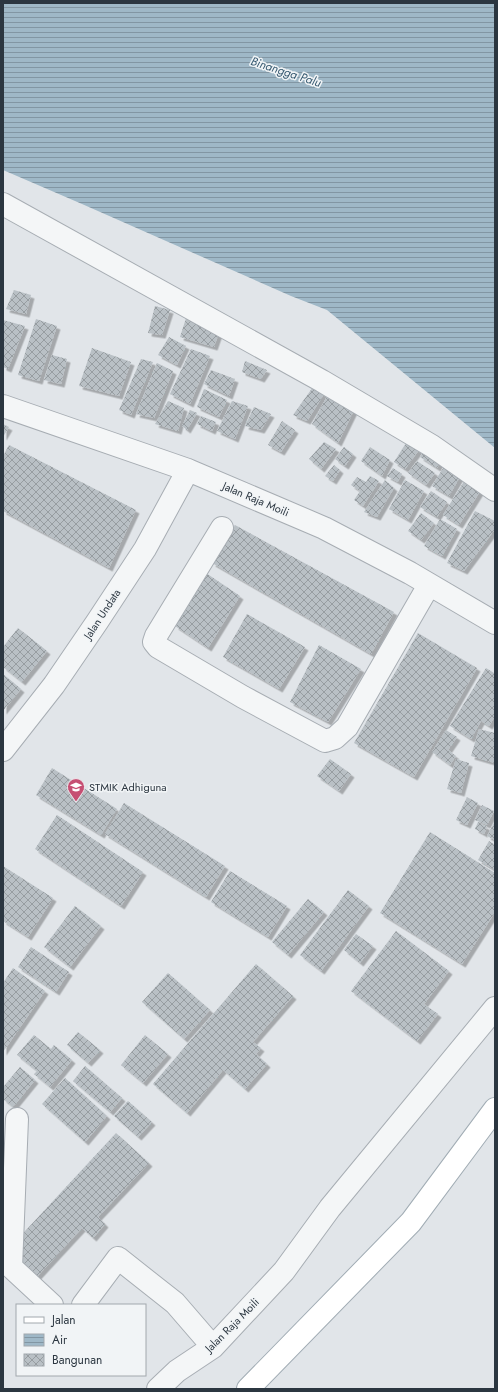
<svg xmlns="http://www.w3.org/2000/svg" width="498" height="1392" font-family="Jost,sans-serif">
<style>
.water{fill:url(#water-rules)}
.building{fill:url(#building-cross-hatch);filter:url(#shadow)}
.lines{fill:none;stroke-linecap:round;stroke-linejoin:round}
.minor-casing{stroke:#a7adb3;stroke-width:24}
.major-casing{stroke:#a1acb4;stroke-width:24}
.minor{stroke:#f4f6f7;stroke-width:22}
.major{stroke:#fff;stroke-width:22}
.labels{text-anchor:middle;stroke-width:3;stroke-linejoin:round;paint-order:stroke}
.street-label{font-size:11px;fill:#2b3640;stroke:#f1f4f6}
.poi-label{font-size:11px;fill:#2b3640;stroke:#f1f4f6;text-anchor:start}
.water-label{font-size:12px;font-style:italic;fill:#375a71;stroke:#f1f4f6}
</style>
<defs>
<pattern id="water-rules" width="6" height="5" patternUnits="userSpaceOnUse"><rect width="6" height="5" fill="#9fb8c7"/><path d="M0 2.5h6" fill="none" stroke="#8296a3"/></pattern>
<pattern id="building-cross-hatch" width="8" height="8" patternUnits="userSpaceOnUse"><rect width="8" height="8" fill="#b9c0c5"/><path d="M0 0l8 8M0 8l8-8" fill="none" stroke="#979da1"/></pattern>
<filter id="shadow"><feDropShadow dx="3.5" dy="3.5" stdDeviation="0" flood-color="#0004"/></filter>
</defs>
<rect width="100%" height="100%" fill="#e1e5e9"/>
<path class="water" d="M3,3H495V448L327,310L291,296L82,204L3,170Z"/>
<path class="building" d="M14,290L31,295L26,314L6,309Z
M155,306L170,310L162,335L148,333Z
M187,315L221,327L214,347L180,337Z
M36,319L57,326L39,381L18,375Z
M3,320L25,326L8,369L3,367Z
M169,337L186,346L177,365L158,355Z
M92,348L131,362L119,396L79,386Z
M191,349L210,356L190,404L170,394Z
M52,355L67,359L61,384L44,380Z
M141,359L153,362L131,415L119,410Z
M245,361L267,370L261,379L242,372Z
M157,363L173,371L154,418L136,414Z
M211,370L235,379L229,396L204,384Z
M313,387L324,394L307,421L293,415Z
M204,389L227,400L219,417L197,407Z
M331,389L357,404L338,443L312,424Z
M168,401L184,408L178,431L155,424Z
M232,401L248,406L235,439L217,431Z
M254,407L271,414L261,430L245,426Z
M190,410L197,413L187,430L182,426Z
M201,416L216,422L212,431L197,424Z
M282,421L295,430L281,452L268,445Z
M3,424L9,427L3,437Z
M324,442L336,449L321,469L309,459Z
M406,443L419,450L405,469L394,462Z
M9,445L136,510L109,568L3,511V456Z
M427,445L444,456L437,468L420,457Z
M344,447L353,454L345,466L335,459Z
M370,447L390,460L382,476L361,461Z
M417,461L435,473L426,485L408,473Z
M334,465L340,470L333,481L325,476Z
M445,465L461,475L449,496L432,486Z
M393,468L402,474L398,482L387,476Z
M468,475L484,485L459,525L443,515Z
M370,476L379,481L363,506L354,500L360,491L351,485L357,477L366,482Z
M385,480L394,488L377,517L364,512Z
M405,480L424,491L408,520L389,509Z
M431,491L447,502L437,517L420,507Z
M475,511L495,521V529L464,571L447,563Z
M421,513L434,523L421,540L408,531Z
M440,519L457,529L442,556L424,546Z
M235,525L394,612L371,654L212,563Z
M206,573L240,596L208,648L175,626Z
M247,614L305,647L279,689L223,657Z
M18,628L47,651L22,682L3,667V647Z
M418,633L477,668L414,777L354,743Z
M319,645L361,669L328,722L290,702Z
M486,668L494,673L495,671V716L489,726L481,721L471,739L450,726Z
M3,674L21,689L3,711Z
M479,729L495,733V763L471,756Z
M446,730L457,737L448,750L456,756L450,765L432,752Z
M330,759L351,774L339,791L317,776Z
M456,759L469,763L461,793L447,789Z
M52,768L117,809L101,835L36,795Z
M467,797L478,803L467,825L456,820Z
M124,803L225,866L206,897L105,834Z
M482,805L494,811L487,825L475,820Z
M57,815L143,872L121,906L35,849Z
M495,821V840L487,836Z
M478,822L487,827L484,834L475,829Z
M430,832L495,873V912L462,964L380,913Z
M489,841L495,845V870L478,860Z
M3,866L53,898L28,937L3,921Z
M230,871L287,906L268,937L211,902Z
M348,890L369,906L321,971L300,955Z
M308,899L324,912L288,955L272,942Z
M75,906L101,926L70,967L44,947Z
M396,931L449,971L424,1004L438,1014L417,1041L351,991Z
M356,934L373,946L360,963L344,950Z
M31,947L69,972L56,992L18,967Z
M256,964L293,996L253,1042L261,1048L256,1054L267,1064L245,1089L223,1070L187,1113L153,1084Z
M13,968L45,991L3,1052V983Z
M168,973L210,1010L184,1039L142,1002Z
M78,1032L100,1050L88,1063L67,1045Z
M34,1035L51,1049L54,1045L72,1060L50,1087L34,1074L37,1071L17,1055Z
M145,1035L168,1054L143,1083L121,1065Z
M85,1066L122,1098L110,1112L73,1081Z
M20,1067L35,1080L13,1107L3,1099V1087Z
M65,1078L107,1116L85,1142L42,1104Z
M128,1101L152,1122L138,1137L114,1116Z
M116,1133L149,1163L98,1217L105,1224L93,1238L82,1228L32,1282L3,1255Z"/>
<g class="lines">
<g class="minor-casing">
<path id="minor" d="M3,204L322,381L432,446L495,490
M3,406L188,470L324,528L410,573L495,623
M222,528L156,636L154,642L158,647L243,697L325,741L335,738L347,727L429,585
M3,750L54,685L97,622L145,549L188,470
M17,1119L11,1267L52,1305
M83,1305L118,1258L175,1303L213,1347
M158,1389L177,1371L213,1347L284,1271L330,1208L495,1008"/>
</g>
<g class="major-casing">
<path id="major" d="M248,1389L411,1222L495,1109"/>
</g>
<use href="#minor" class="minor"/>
<use href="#major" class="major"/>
</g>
<defs>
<g id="university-pin" transform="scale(0.9)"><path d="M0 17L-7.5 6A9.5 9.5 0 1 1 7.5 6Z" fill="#c64f73" stroke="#f1f4f6"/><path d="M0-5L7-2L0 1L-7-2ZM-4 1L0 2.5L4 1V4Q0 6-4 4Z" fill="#fff"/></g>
</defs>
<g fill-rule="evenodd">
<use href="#university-pin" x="76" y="787"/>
</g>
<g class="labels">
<g class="street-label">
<text transform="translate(256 499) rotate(23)" y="4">Jalan Raja Moili</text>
<text transform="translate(102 614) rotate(-57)" y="4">Jalan Undata</text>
<text transform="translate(232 1325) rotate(-45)" y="4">Jalan Raja Moili</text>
</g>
<g class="poi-label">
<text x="89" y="791">STMIK Adhiguna</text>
</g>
<g class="water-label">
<text transform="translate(286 72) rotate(18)" y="4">Binangga Palu</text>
</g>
</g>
<rect width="498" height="1392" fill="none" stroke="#2b3640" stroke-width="8"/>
<rect x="16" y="1304" width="130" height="72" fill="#f1f4f6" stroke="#a2a8ad"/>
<rect x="24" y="1317" width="20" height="6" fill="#ffffff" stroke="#a2a8ad"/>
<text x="52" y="1324" font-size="12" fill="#2b3640">Jalan</text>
<rect x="24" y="1334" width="20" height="12" fill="url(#water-rules)" stroke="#a2a8ad"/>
<text x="52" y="1344" font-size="12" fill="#2b3640">Air</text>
<rect x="24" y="1354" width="20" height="12" fill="url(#building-cross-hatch)" stroke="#a2a8ad"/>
<text x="52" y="1364" font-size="12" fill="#2b3640">Bangunan</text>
</svg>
